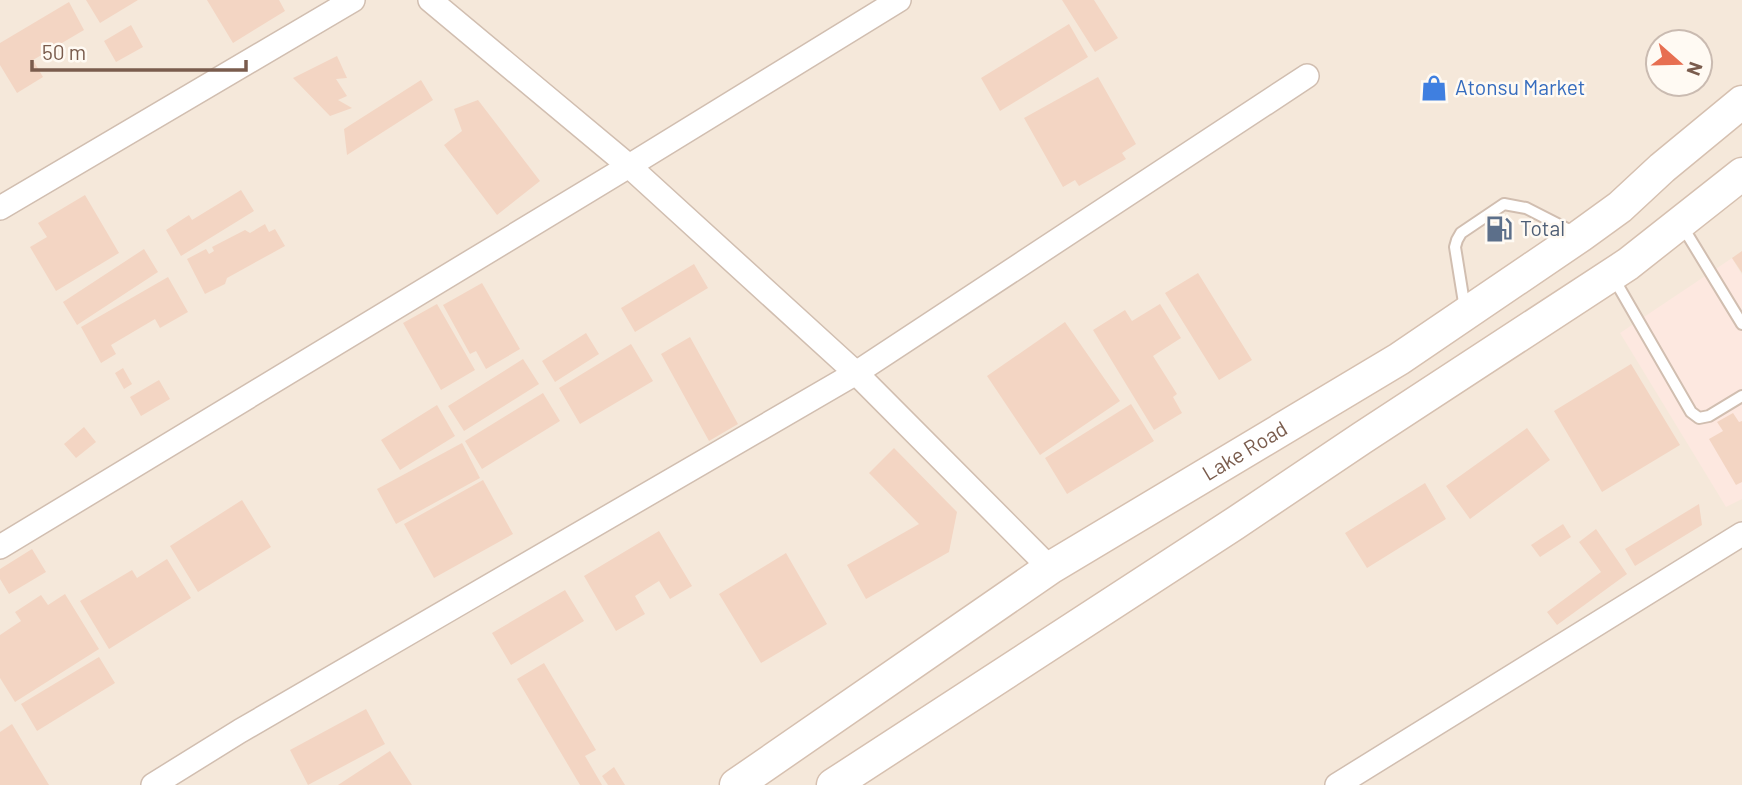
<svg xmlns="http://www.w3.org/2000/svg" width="1742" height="785" font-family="Barlow,sans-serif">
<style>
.residential{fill:#f5e8da;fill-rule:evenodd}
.commercial{fill:#fde8e0}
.building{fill:#f3d5c3}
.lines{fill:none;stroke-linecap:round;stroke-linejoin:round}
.lane-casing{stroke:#d1beb0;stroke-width:14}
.street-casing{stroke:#d1beb0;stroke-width:26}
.secondary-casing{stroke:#d6c0b0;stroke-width:35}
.lane{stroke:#fff;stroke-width:10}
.street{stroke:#fff;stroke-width:23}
.secondary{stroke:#fff;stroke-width:32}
.labels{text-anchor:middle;stroke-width:5;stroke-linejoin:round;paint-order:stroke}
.shop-label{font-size:21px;fill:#366cbe;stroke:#fffaf3;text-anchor:start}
.service-label{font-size:21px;fill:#4e5e75;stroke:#fffaf3;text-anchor:start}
.street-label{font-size:21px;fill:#7a5c4d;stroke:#fffaf3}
</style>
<rect width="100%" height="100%" fill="#fdf6ec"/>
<path class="residential" d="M0,0H1742V785H0ZM1658,42H1700V84H1658Z"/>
<path class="commercial" d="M1732,258L1742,275V499L1726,507L1620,333Z"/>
<path class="building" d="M86,0H138L100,23Z
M207,0H279L285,11L233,43Z
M1062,0H1094L1118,38L1095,52Z
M69,2L84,30L33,60L43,77L17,93L0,65V43Z
M1069,24L1088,57L1000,111L981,78Z
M131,25L143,47L116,62L104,41Z
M337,56L347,78L336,79L347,96L338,100L352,108L330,116L293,78Z
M1098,77L1136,144L1122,153L1126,159L1079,186L1075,180L1063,187L1024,118Z
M421,80L433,100L347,155L344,129Z
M478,100L540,181L497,215L444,145L462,131L454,109Z
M241,190L254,211L181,256L166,230L189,215L192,220Z
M85,195L119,253L56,291L30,247L47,237L38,223Z
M265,224L269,232L275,229L285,246L227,278L225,284L205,294L187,259L206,249L209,254L214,251L212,247L245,230L250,233Z
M144,249L158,272L77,325L63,302Z
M1742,251V273L1732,258Z
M694,264L708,288L635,332L621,308Z
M1198,273L1252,360L1219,380L1165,293Z
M168,277L188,312L160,328L155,319L111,345L116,354L101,363L81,327Z
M482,283L520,349L486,369L476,351L470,354L443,305Z
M437,304L475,370L441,390L403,323Z
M1160,304L1181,338L1153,356L1177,394L1173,397L1182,413L1154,430L1093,330L1125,310L1132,321Z
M1065,322L1120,401L1040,455L987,376Z
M586,333L599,354L555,382L542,361Z
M690,337L738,424L709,441L661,354Z
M631,344L653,381L580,424L559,388Z
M523,359L539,384L464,431L448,406Z
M1631,364L1680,445L1602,492L1554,411Z
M123,368L132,384L124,389L115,373Z
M159,380L170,399L141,416L130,397Z
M543,393L560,421L482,469L465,441Z
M1131,404L1154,441L1067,494L1045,458Z
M437,405L455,436L400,470L381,440Z
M1733,413L1739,422L1742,421V482L1736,485L1709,439L1723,431L1717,422Z
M84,427L96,442L76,458L64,444Z
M1527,428L1550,460L1470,519L1446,486Z
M462,443L480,478L396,524L377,489Z
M894,448L957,512L949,552L866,599L847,565L919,524L869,473Z
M483,480L513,534L434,578L404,524Z
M1425,483L1446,519L1367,568L1345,533Z
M242,500L271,547L198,592L170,546Z
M1699,504L1702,525L1635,566L1625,549Z
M1563,524L1571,537L1540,557L1531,545Z
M1596,529L1627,574L1557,625L1547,612L1601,572L1579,542Z
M659,531L692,586L670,599L659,581L635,596L645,614L616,631L584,576Z
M32,549L46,572L9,594L0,579V569Z
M786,553L827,624L761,663L719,594Z
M167,559L191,598L109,649L80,601L132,570L137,578Z
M565,590L584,621L511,665L492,633Z
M65,594L99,649L15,702L0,678V635L21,621L15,612L41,595L48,605Z
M99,657L115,683L37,731L21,704Z
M544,663L596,750L585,756L602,785H580L517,679Z
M366,709L385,744L308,785L290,750Z
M12,724L49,785H0V732Z
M390,751L412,785H338Z
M614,767L625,785H608L602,776Z"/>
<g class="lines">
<g class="lane-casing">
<path id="lane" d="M1681,224L1742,324
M1613,277L1691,412L1699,418L1709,416L1742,396
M1465,309L1455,247L1457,240L1461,233L1504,204L1526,208L1575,233"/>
</g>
<g class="street-casing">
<path id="street" d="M430,0L629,166L856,373L1050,568
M0,208L353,0
M0,547L629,166L899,0
M153,785L240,731L856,373L1307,76
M1337,785L1742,534"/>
</g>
<g class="secondary-casing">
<g id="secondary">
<path id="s1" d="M736,785L1050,568L1399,359L1580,236L1620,207L1662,168L1742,102"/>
<path d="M833,785L1234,524L1362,438L1628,264L1742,174"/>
</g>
</g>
<use href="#lane" class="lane"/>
<use href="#street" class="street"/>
<use href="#secondary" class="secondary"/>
</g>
<defs>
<g id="shop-bare" transform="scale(2.1)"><path d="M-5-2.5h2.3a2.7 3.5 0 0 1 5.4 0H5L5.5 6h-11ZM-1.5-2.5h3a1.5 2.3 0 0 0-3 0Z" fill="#3f7fe0" stroke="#fffaf3" stroke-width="2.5" paint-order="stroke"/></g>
<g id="fuel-bare" transform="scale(2.1)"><path d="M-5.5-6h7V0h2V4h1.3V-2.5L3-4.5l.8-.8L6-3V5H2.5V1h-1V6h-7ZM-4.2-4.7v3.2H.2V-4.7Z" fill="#5c6f8a" stroke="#fffaf3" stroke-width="2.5" paint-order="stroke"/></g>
</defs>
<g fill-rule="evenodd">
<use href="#shop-bare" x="1434" y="88"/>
<use href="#fuel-bare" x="1499" y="229"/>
</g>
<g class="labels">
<g class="shop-label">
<text x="1455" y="95">Atonsu Market</text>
</g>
<g class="service-label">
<text x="1520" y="236">Total</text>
</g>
<g class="street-label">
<text dy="7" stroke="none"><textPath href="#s1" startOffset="609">Lake Road</textPath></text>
</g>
</g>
<g transform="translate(1679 63) rotate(110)"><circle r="33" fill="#fffaf3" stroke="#cabbb1" stroke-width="2"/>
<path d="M0-5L12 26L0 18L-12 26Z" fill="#e76f51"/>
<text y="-10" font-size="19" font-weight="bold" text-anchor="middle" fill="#7a5c4d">N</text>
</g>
<path d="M32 60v10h214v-10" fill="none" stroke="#7a5c4d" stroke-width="3.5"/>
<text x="42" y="60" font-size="21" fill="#7a5c4d" stroke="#fffaf3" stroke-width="5" paint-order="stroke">50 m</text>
</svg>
